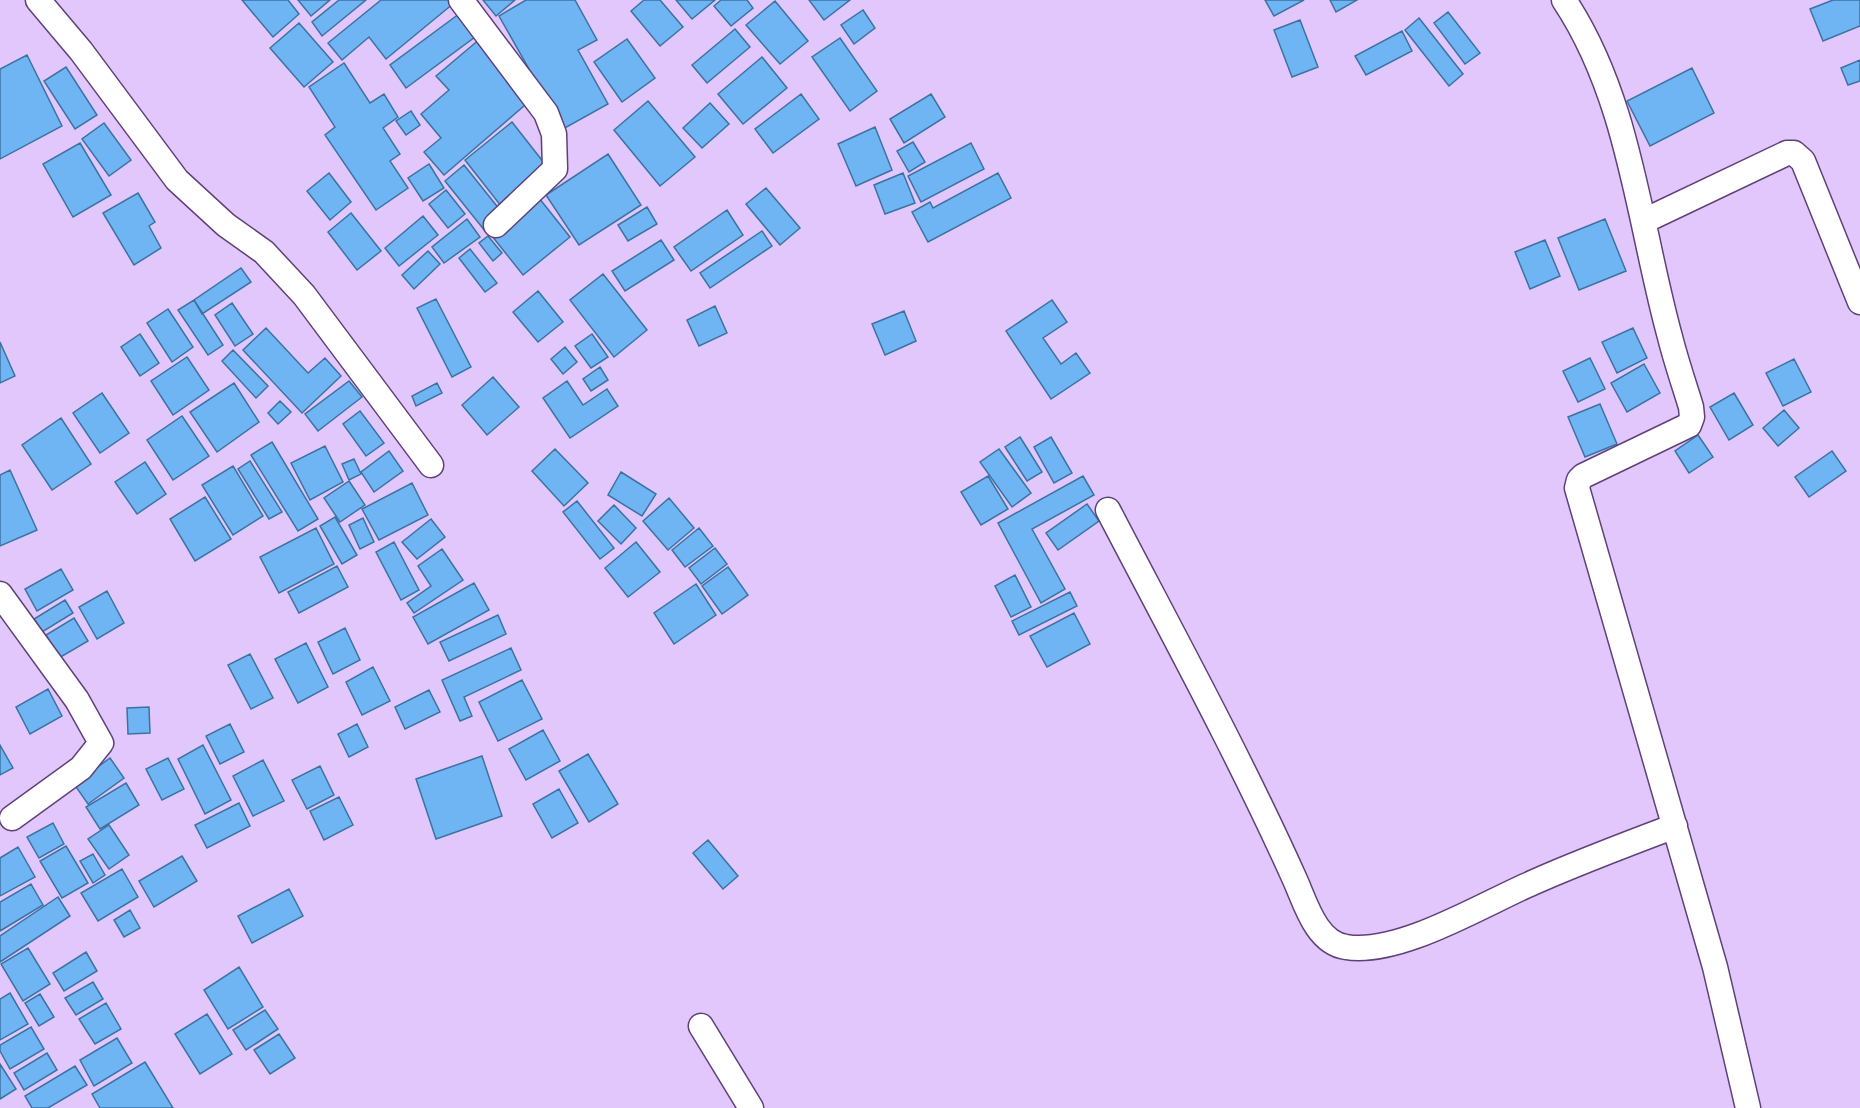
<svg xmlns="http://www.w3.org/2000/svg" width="1860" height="1108" font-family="'PT Sans Narrow',sans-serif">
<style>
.building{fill:#6fb5f4;stroke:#3c72a2;stroke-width:1.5}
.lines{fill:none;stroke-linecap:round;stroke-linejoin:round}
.street-casing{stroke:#5f4179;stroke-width:27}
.street{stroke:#fff;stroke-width:24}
</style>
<rect width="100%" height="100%" fill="#e2c7fc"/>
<path class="building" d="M242,0H288L299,14L273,37Z
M298,0H330L311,16Z
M339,0H366L322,36L312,22Z
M381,0H451L454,3L386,59L369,37L342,60L328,43Z
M483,0H515L496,16Z
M526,0H575L597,40L578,50L608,104L563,129L499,16Z
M644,0H660L683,27L660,46L631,11Z
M676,0H715L692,19Z
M721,0H747L753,8L731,26L714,6Z
M809,0H850L824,20Z
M1265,0H1304L1274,16Z
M1330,0H1357L1336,12Z
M1833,0H1860V26L1823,41L1810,9Z
M775,1L808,41L780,64L746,25Z
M863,10L875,28L854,44L841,25Z
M463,11L479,34L406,88L390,65Z
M1448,12L1480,53L1465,64L1434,23Z
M1419,18L1463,74L1449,86L1405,30Z
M1300,20L1318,67L1292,77L1274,30Z
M299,23L333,62L304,87L270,48Z
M735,29L750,47L707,83L692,65Z
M1402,31L1412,51L1366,75L1355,56Z
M481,38L532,99L444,175L424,152L441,138L421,114L449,90L436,76Z
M840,38L877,91L850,111L812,57Z
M627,39L655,78L622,102L594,62Z
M27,55L62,126L0,159V69Z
M762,57L787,88L743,124L718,94Z
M1860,60V81L1848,85L1841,68Z
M344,63L370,103L384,94L398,117L383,128L400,154L390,161L408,188L376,210L325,135L335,127L309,87Z
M66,67L97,115L75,129L44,81Z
M1692,68L1714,113L1650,146L1627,101Z
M801,94L819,119L773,153L755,129Z
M931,94L945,117L904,143L890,119Z
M648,101L695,157L660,186L614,130Z
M710,103L729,124L702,148L683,128Z
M411,111L420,125L406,135L396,121Z
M512,122L548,168L501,206L465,160Z
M104,123L131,160L109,176L82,139Z
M875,127L892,170L856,186L838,144Z
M913,142L925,162L909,172L897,151Z
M80,143L111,195L73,217L43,164Z
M971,143L984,169L921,202L908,176Z
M608,154L641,205L579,245L546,195Z
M429,164L444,188L423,201L408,178Z
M464,165L504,215L485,231L445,181Z
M329,173L351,202L330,220L307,191Z
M903,173L915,203L885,214L874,185Z
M998,173L1011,198L928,242L912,212L930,202L933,208Z
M766,188L800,228L780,245L746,204Z
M446,190L465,214L448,228L429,204Z
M138,193L155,222L149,226L161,248L134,265L103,213Z
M539,198L570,237L523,275L492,236Z
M647,207L657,224L628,241L618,225Z
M727,210L743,235L691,271L674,247Z
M351,213L381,251L357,270L328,232Z
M423,216L438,235L399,266L385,248Z
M467,219L480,237L444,263L432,247Z
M1605,219L1626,271L1579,290L1558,238Z
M762,231L772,246L710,288L700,273Z
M488,236L502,253L493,261L479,243Z
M661,240L674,260L625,291L612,271Z
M1545,240L1560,276L1530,289L1515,252Z
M470,249L497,283L485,292L459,258Z
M428,251L440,264L414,289L402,275Z
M241,268L251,282L202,314L194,300Z
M603,274L647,330L614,357L570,300Z
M538,291L563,322L538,342L513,312Z
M436,299L471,367L452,377L417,308Z
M194,300L223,345L208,355L178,310Z
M1052,300L1067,322L1043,338L1061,364L1076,353L1090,373L1051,399L1006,331Z
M232,303L253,334L235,346L215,315Z
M715,306L727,333L699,346L687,320Z
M168,309L193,347L172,362L147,323Z
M904,311L916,341L885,355L872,324Z
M266,328L308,373L325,358L341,376L302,413L243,350Z
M1633,328L1647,358L1617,373L1602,342Z
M140,334L159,363L140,376L121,347Z
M592,334L608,357L591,368L575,346Z
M0,342L15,376L0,383Z
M565,347L577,362L563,374L551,359Z
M233,350L268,386L256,398L222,361Z
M187,357L209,390L173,415L151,381Z
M1590,358L1605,389L1578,402L1563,371Z
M1794,359L1811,392L1783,406L1766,373Z
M1644,364L1660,393L1627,412L1611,383Z
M600,367L608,380L591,391L583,379Z
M493,377L519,407L487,435L462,405Z
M349,381L362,397L318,431L305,414Z
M567,381L583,405L607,389L618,406L570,438L543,398Z
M234,383L259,422L217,452L190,412Z
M437,383L442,393L416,406L412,396Z
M102,393L129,433L100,453L73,413Z
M1734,393L1753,425L1729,440L1710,407Z
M280,401L291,412L278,424L268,413Z
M1600,404L1617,444L1585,457L1568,417Z
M1784,410L1799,428L1778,446L1763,428Z
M360,411L384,443L366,456L343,424Z
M182,416L209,456L173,480L147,440Z
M61,418L91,464L52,490L22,445Z
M1698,435L1713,457L1689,473L1675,451Z
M1020,437L1042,472L1027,481L1005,447Z
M1051,437L1072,473L1054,483L1034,447Z
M272,442L318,519L298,531L251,455Z
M325,446L343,482L310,500L291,463Z
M555,449L588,483L564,506L532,471Z
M999,449L1031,493L1012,507L980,462Z
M389,451L403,471L374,492L361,472Z
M1832,451L1846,471L1809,497L1795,477Z
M354,459L361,474L349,480L342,464Z
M250,461L282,512L269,519L238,469Z
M145,462L166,494L137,514L115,482Z
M233,466L263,516L233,535L202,485Z
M10,470L37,530L0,546V475Z
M621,472L656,494L642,516L608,495Z
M988,476L1008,509L981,525L961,492Z
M1083,476L1094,495L1032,529L1065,589L1041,603L998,523Z
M349,481L365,505L340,522L324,498Z
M412,483L428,515L379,540L362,509Z
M205,497L231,539L195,561L170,519Z
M669,498L694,528L668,550L643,521Z
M577,501L614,548L600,559L563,512Z
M1087,504L1099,521L1058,550L1046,533Z
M614,505L636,528L621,544L598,521Z
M335,517L357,555L342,564L320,526Z
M363,518L374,542L360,549L349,525Z
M431,519L445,537L417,559L402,542Z
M316,528L334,564L279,593L260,557Z
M699,528L713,546L685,567L672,550Z
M394,542L419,590L401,600L376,552Z
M636,542L660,572L628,597L605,568Z
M715,548L727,564L701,584L689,568Z
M442,549L463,580L414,613L407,603L431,586L418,566Z
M337,566L348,587L299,613L288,592Z
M728,567L748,595L722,614L702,586Z
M61,569L73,590L37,611L25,589Z
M1015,575L1031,607L1011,617L995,586Z
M474,583L489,610L428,644L413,617Z
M696,584L716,615L674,644L654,613Z
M107,591L124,623L97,639L79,607Z
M1070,592L1077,606L1019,635L1012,621Z
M65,600L73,613L42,632L34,619Z
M1074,613L1090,644L1047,667L1030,636Z
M498,615L506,634L449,661L440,642Z
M74,618L88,641L59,658L46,635Z
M345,628L360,660L333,674L318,642Z
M306,643L328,687L298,703L275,659Z
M511,648L521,670L464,697L472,716L460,721L442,680Z
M250,654L273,698L251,709L228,665Z
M373,667L390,701L362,715L346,682Z
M522,680L542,719L498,741L479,702Z
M48,689L62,716L30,734L16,707Z
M429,690L440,712L405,729L395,707Z
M149,707L150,733L128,734L127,708Z
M230,724L244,752L220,764L206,736Z
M357,724L368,747L349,757L338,734Z
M543,730L560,761L526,780L509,749Z
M0,745L13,768L0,775Z
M203,745L231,800L205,814L178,759Z
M588,754L618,804L589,822L559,771Z
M482,756L502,816L436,839L416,779Z
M110,758L124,778L88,804L74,784Z
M168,758L184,789L162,800L146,769Z
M263,760L284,801L253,816L233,776Z
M320,766L334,795L307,809L292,780Z
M126,783L139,805L100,829L86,807Z
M559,789L578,823L552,838L533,804Z
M339,797L353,825L324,840L310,811Z
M239,803L250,826L207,848L195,825Z
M53,823L64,844L39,858L27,837Z
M109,825L129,855L109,869L88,839Z
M708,840L738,876L723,889L693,853Z
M66,846L88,883L62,898L40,861Z
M18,847L35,877L0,896V858Z
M93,854L105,875L93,883L80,861Z
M182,856L197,881L154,907L139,881Z
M122,869L138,897L98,921L81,893Z
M31,884L43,905L0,931V902Z
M289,889L303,916L252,943L238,916Z
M58,897L70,916L0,962V936Z
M130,910L140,928L124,937L114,920Z
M28,948L50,984L23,1001L1,964Z
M86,952L97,971L64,991L53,973Z
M239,967L263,1007L228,1029L204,990Z
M93,982L103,999L76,1015L65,998Z
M10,993L28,1024L0,1040V999Z
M40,994L54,1017L39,1026L25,1003Z
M106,1003L121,1029L95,1044L79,1019Z
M265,1010L278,1029L246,1050L233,1030Z
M207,1014L232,1054L200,1074L175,1034Z
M31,1027L44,1049L10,1069L0,1051V1045Z
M279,1034L295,1058L270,1074L254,1050Z
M117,1038L132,1063L94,1086L80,1060Z
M47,1053L57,1070L24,1090L14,1073Z
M145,1062L173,1108H100L92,1094Z
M0,1064L16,1089L0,1099Z
M75,1066L87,1085L48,1108H32L25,1096Z"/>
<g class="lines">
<g class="street-casing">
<path id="street" d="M38,0L81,51L177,180L226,225L264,252L304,295L431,465
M461,0L546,113L554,134L555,169L496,225
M1564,0C1630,99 1639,225 1670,337C1676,361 1684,384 1691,407L1692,417L1689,425L1583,476L1579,480L1577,488L1715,967L1748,1108
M1644,221L1787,153H1794L1803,161L1860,302
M1108,510C1172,633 1239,755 1296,882C1306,905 1317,943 1346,947C1399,956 1483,904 1532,883C1579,862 1627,844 1675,826
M0,594L77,700L101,743L81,768L12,818
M701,1026L751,1108"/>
</g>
<use href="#street" class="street"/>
</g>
</svg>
